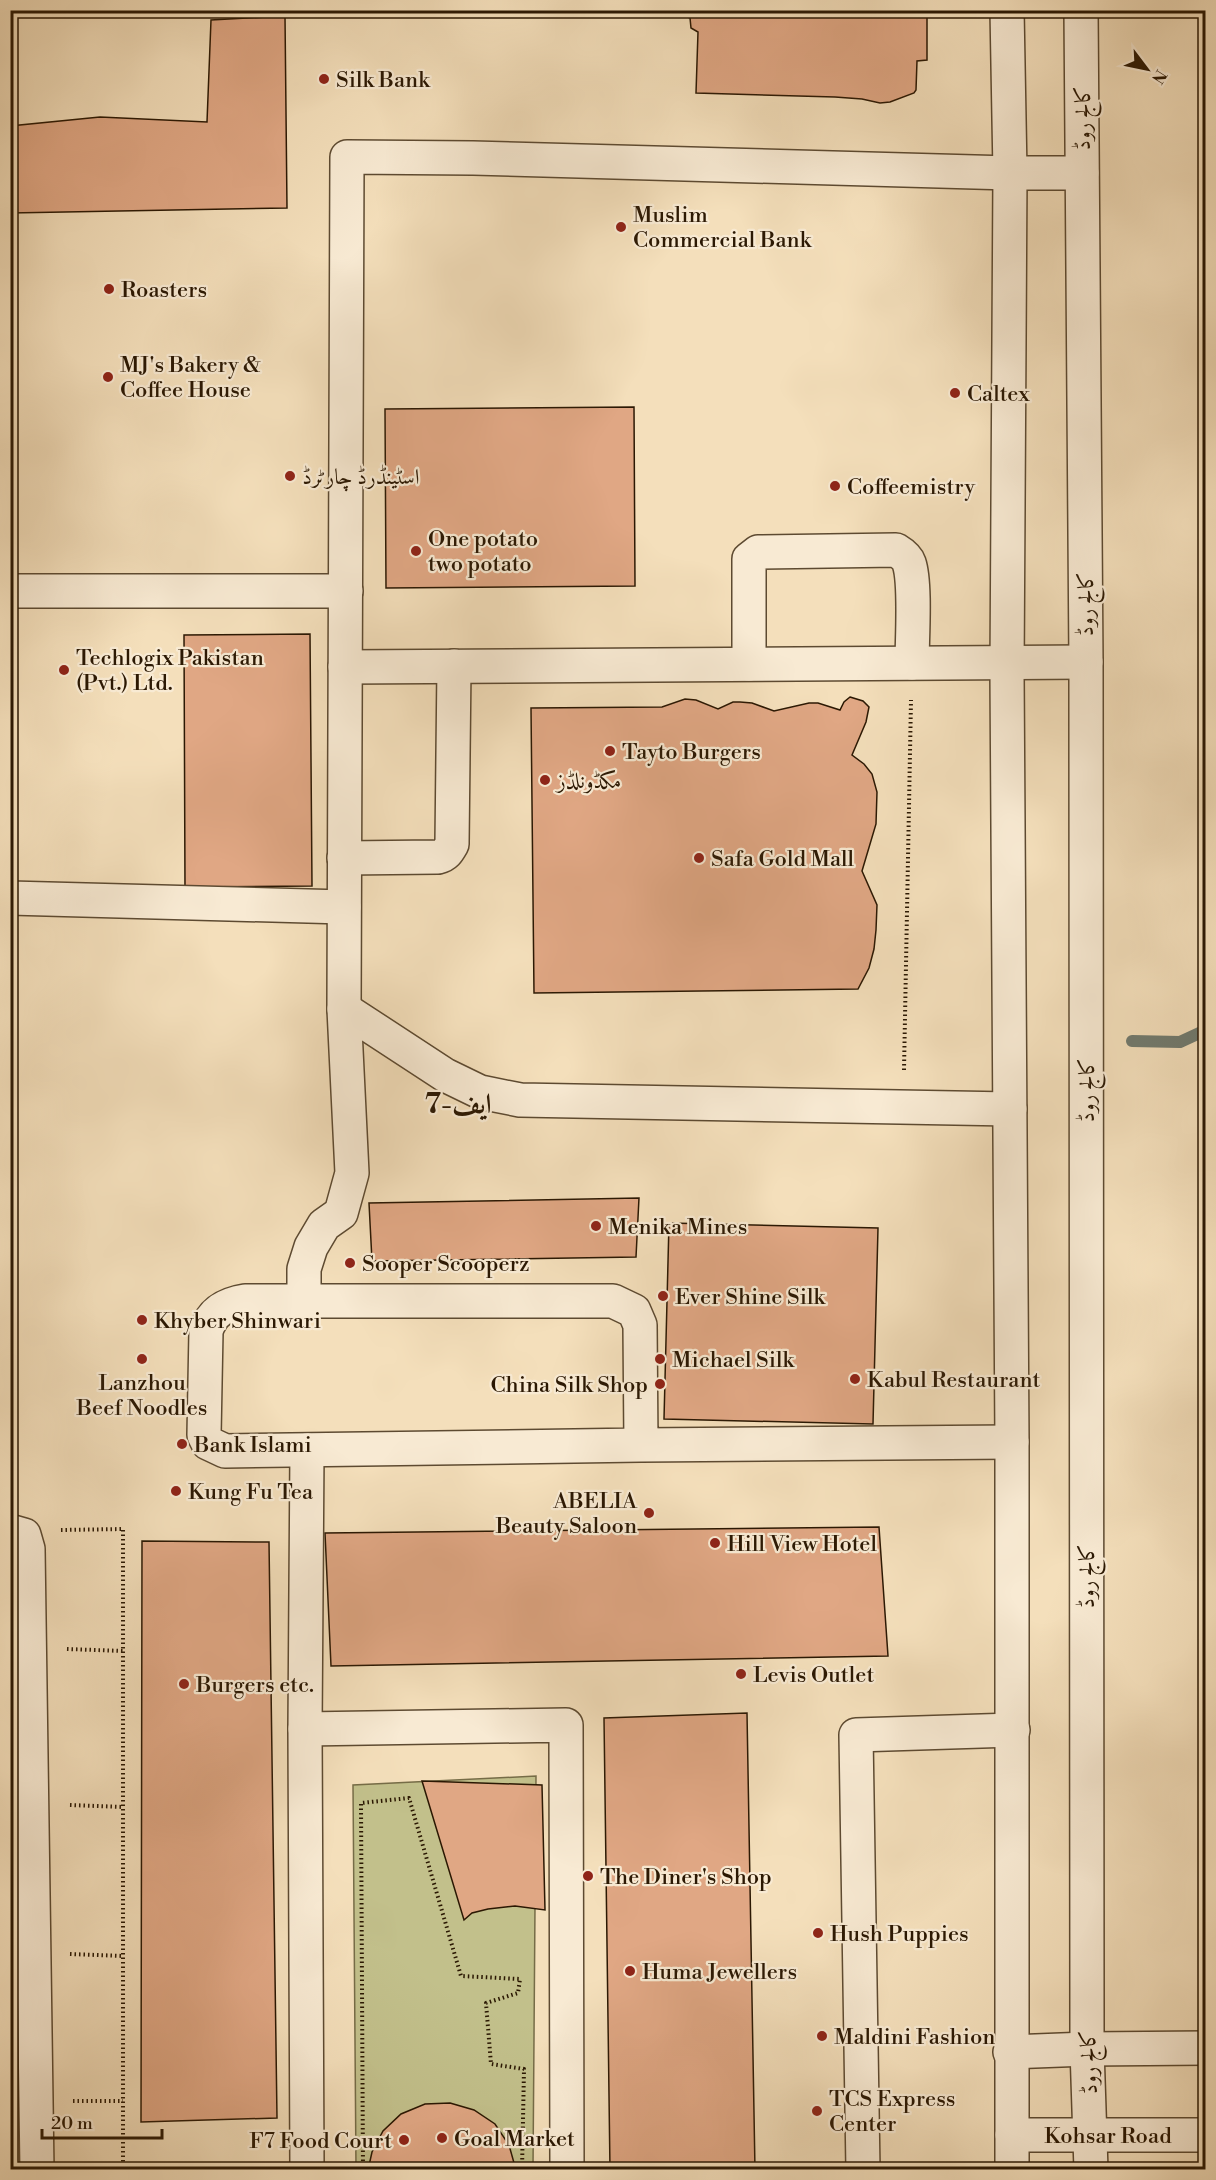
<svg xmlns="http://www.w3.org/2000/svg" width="1216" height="2180" font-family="'Libre Bodoni',Amiri,serif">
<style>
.green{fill:#c2c08b;stroke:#766c47;stroke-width:1.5}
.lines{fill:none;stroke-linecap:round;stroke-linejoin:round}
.stream{stroke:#707a6f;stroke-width:12}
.building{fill:#e0a784;stroke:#2b1803;stroke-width:1.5}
.minor-casing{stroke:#5d4a31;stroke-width:36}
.path{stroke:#2b1803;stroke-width:4;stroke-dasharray:1.5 3;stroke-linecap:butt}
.minor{stroke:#f8ead3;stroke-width:33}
.poi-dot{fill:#8f2418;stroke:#f8ead3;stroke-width:2}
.labels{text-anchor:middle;stroke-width:4.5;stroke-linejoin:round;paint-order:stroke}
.poi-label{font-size:22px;fill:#2b1803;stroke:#f8ead3;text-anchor:start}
.street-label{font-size:22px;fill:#2b1803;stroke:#f8ead3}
.district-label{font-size:28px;font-weight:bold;fill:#2b1803;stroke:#f8ead3}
</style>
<rect width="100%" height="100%" fill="#f4dfbb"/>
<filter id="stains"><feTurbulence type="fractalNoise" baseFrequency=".00333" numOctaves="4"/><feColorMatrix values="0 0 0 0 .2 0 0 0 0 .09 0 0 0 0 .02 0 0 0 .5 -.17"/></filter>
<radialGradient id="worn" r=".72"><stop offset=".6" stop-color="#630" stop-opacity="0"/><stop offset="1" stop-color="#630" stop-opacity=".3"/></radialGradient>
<path class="green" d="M536,1776L533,2169H356L353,1785Z"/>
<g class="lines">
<path class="stream" d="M1132,1041L1180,1042L1206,1030"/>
</g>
<path class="building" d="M670,10H910L916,14L914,17L927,16V60L917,61L916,90L914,93L890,102L880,103L862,99L835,97L696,93L698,32L691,28L690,18Z
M285,16L287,208L10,213V126L100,117L207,122L211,20Z
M634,407L635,586L386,588L385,409Z
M310,634L312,886L185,887L184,635Z
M850,697L863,701L869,707L866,722L852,755L864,764L872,774L877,792L876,824L862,871L877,905L876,930L874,949L869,968L858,989L534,993L531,708L662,707L685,699L696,700L718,709L733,702H740L752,703L774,711L809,703H818L840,710L844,702Z
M639,1198L636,1257L372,1261L369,1203Z
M669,1223L878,1228L873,1424L664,1419Z
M879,1527L888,1656L331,1666L325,1533Z
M142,1541L269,1542L277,2118L141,2122Z
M747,1713L755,2170H610L604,1718Z
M422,1781L542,1785L545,1910L515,1906L488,1909L472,1913L464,1920Z
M450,2103L474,2110L495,2124L509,2145L516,2170H368L372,2152L383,2131L401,2114L425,2104Z"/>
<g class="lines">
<g class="minor-casing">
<g id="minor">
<path d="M1007,10L1010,173L1007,672L1012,1442V2170"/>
<path d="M1081,10L1086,662L1087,2049L1091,2170"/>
<path d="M10,591H346"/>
<path d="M749,664V559L758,552L896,550C901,553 907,557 909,563C916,583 912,640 912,663"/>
<path d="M345,667L1086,662"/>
<path d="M344,858L438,857C446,855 448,851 452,844L454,666"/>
<path d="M10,898L344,907"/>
<path d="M344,1009L445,1075L480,1092L520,1100L1010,1109"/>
<path d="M304,1301V1269L311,1247L324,1225L341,1213L352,1173L344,1009L347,157L473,158L1010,173H1082"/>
<path d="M641,1445L640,1325L634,1311L613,1301H245C226,1304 212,1311 206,1331L204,1435L208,1443L225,1451L641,1445L1012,1442"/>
<path d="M10,1531L24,1535L28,1549L37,2170"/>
<path d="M305,1729L307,1450"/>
<path d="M1010,2052L1087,2049L1206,2048"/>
<path id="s1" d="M1012,2135H1206"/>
<path d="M307,2170L305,1729L566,1725L567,2170"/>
<path d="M863,2170L856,1735L1013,1730"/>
</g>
</g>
<path class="path" d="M904,1070L911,700
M61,1530L123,1529V2170
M67,1649L123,1651
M70,1805L123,1807
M70,1954L123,1956
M73,2101H123
M363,2170L361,1803L409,1798L461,1976L520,1979L518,1993L486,2003L491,2064L524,2069L522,2170"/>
<use href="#minor" class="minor"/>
</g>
<g class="poi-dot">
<circle cx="324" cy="79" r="6"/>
<circle cx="621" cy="227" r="6"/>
<circle cx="109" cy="289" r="6"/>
<circle cx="108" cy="377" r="6"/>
<circle cx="955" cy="393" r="6"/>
<circle cx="290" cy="476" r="6"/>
<circle cx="835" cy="486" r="6"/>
<circle cx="416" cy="551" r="6"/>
<circle cx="64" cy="670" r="6"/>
<circle cx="610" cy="751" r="6"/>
<circle cx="545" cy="780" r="6"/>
<circle cx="699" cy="858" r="6"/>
<circle cx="596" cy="1226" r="6"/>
<circle cx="350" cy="1263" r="6"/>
<circle cx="663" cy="1296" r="6"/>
<circle cx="142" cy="1320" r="6"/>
<circle cx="142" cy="1359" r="6"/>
<circle cx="660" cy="1359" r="6"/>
<circle cx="855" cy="1379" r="6"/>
<circle cx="660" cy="1384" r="6"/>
<circle cx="182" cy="1444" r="6"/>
<circle cx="176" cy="1491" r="6"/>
<circle cx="649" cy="1513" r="6"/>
<circle cx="715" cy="1543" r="6"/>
<circle cx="741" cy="1674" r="6"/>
<circle cx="184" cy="1684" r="6"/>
<circle cx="588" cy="1876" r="6"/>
<circle cx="818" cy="1933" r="6"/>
<circle cx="630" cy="1971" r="6"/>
<circle cx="822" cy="2036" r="6"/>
<circle cx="817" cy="2111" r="6"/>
<circle cx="442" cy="2138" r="6"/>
<circle cx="404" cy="2140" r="6"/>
</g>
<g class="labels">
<g class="poi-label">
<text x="336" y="87">Silk Bank</text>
<text x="633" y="222">Muslim<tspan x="633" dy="25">Commercial Bank</tspan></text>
<text x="121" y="297">Roasters</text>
<text x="120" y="372">MJ's Bakery &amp;<tspan x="120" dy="25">Coffee House</tspan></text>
<text x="967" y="401">Caltex</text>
<text x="302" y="484">اسٹینڈرڈ چارٹرڈ</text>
<text x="847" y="494">Coffeemistry</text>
<text x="428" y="546">One potato<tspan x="428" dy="25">two potato</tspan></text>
<text x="76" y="665">Techlogix Pakistan<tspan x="76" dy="25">(Pvt.) Ltd.</tspan></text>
<text x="622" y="759">Tayto Burgers</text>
<text x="557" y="788">مکڈونلڈز</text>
<text x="711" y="866">Safa Gold Mall</text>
<text x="608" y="1234">Menika Mines</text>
<text x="362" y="1271">Sooper Scooperz</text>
<text x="675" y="1304">Ever Shine Silk</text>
<text x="154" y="1328">Khyber Shinwari</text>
<text x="672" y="1367">Michael Silk</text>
<text x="867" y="1387">Kabul Restaurant</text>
<text x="142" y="1390" text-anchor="middle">Lanzhou<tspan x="142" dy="25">Beef Noodles</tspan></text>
<text x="648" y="1392" text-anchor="end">China Silk Shop</text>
<text x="194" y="1452">Bank Islami</text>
<text x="188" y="1499">Kung Fu Tea</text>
<text x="637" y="1508" text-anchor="end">ABELIA<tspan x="637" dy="25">Beauty Saloon</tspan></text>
<text x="727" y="1551">Hill View Hotel</text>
<text x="753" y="1682">Levis Outlet</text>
<text x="196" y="1692">Burgers etc.</text>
<text x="600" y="1884">The Diner's Shop</text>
<text x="830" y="1941">Hush Puppies</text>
<text x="642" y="1979">Huma Jewellers</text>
<text x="834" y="2044">Maldini Fashion</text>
<text x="829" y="2106">TCS Express<tspan x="829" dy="25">Center</tspan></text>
<text x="454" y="2146">Goal Market</text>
<text x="392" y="2148" text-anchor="end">F7 Food Court</text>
</g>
<g class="street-label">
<text transform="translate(1082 118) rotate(-90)" y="8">کالج روڈ</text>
<text transform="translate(1085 604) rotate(-90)" y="8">کالج روڈ</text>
<text transform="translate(1086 1090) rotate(-90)" y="8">کالج روڈ</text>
<text transform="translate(1086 1576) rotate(-90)" y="8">کالج روڈ</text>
<text transform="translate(1088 2062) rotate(-92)" y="8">کالج روڈ</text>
<text dy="8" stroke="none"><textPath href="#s1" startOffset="96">Kohsar Road</textPath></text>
</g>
<g class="district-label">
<text x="458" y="1113">ایف-7</text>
</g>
</g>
<rect width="1216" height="2180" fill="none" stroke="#f4dfbb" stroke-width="36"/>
<rect x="12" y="12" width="1192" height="2156" fill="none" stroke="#2b1803" stroke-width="3"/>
<rect x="18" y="18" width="1180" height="2144" fill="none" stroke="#2b1803" stroke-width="1.5"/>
<g transform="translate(1147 69) rotate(122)" stroke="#f8ead3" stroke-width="4.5" paint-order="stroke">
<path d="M0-4.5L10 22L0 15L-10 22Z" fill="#2b1803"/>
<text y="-9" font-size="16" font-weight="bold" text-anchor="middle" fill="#2b1803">N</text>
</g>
<path d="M42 2129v9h120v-9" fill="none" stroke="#2b1803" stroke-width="3"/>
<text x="51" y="2129" font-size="18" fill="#2b1803" stroke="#f8ead3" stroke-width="4.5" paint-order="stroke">20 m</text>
<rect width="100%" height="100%" filter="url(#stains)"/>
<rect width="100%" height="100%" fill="url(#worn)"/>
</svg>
